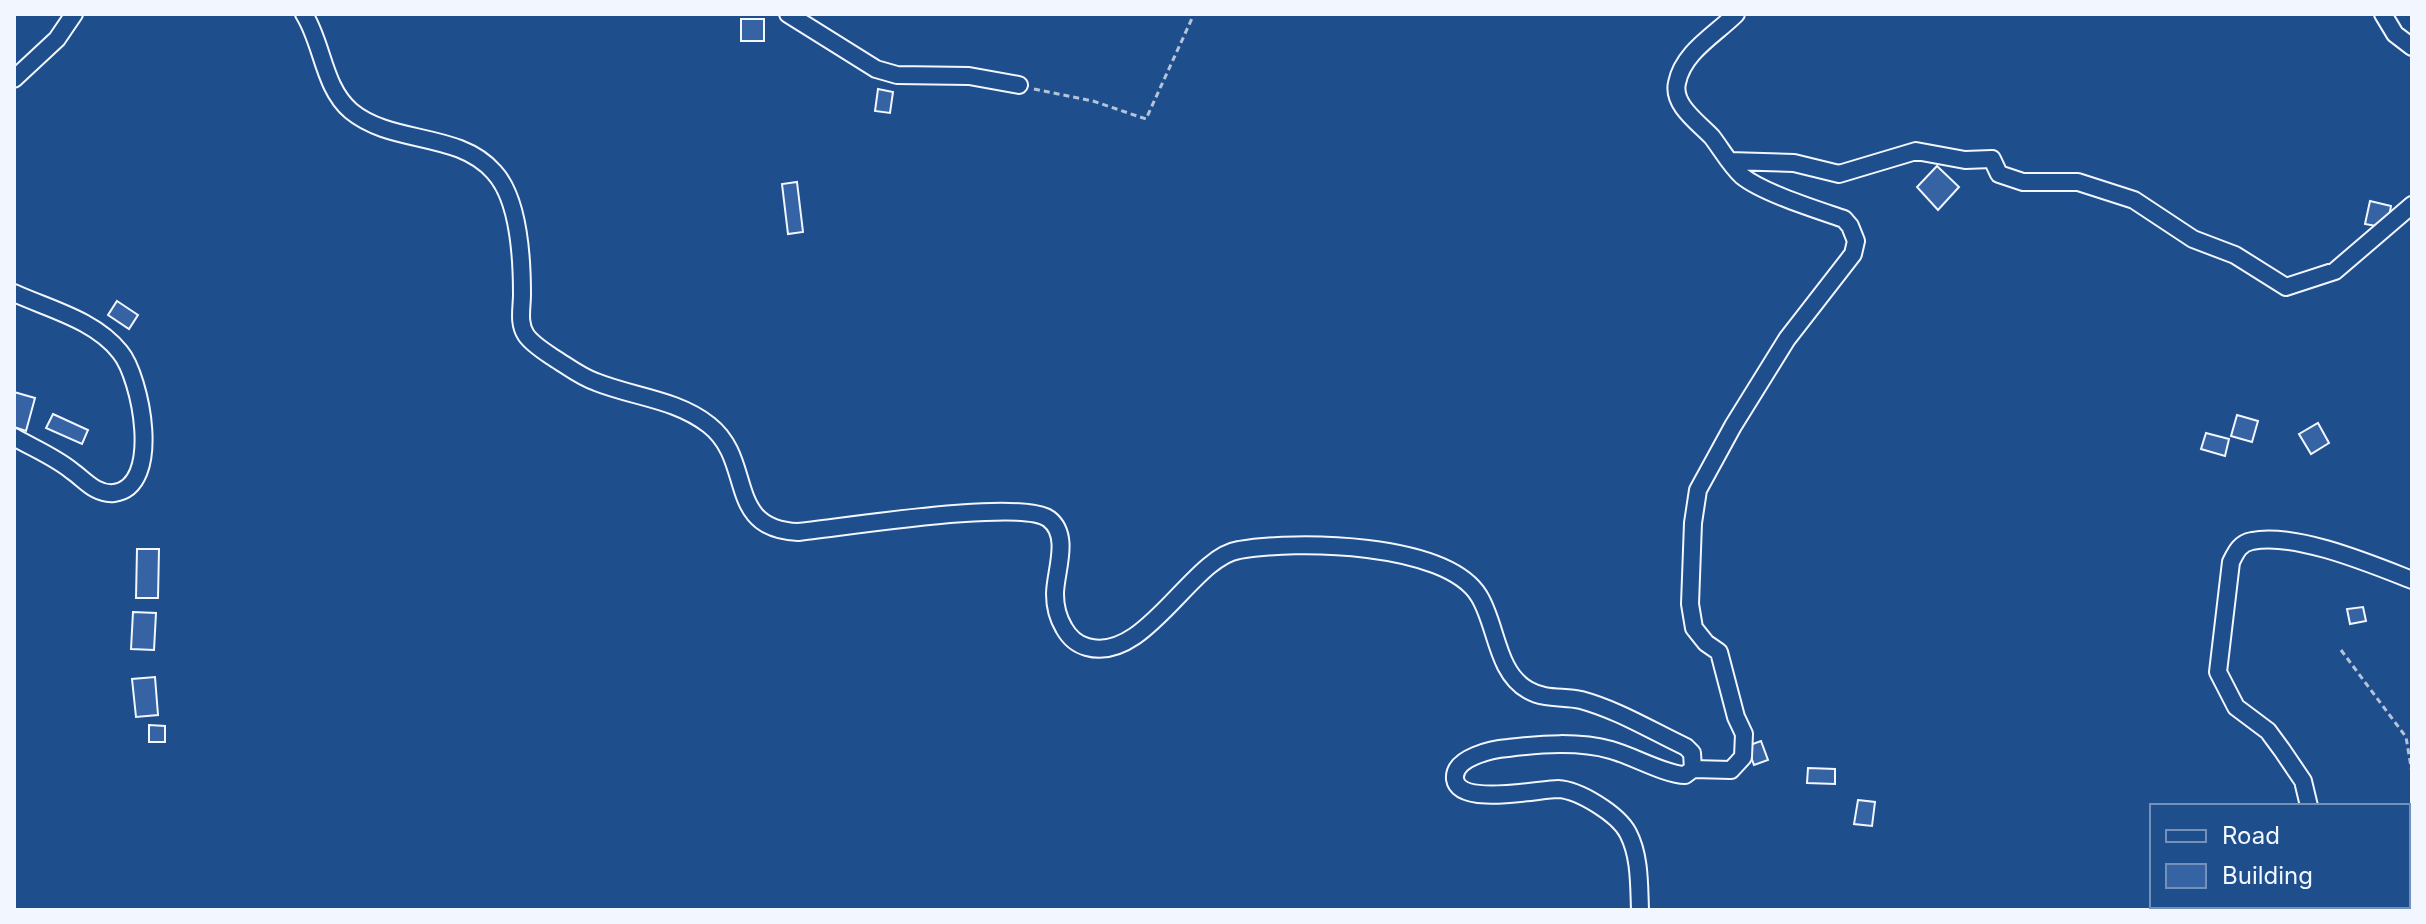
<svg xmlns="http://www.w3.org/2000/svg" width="2426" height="924" font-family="Inter,sans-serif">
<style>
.building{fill:#3563a3;stroke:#f2f6ff;stroke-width:2}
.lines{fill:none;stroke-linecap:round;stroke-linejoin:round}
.minor-casing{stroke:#f2f6ff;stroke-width:20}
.path{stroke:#b3c4dc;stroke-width:3;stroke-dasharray:6 4;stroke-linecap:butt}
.minor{stroke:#1f4e8c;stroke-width:16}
</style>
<rect width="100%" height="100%" fill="#1f4e8c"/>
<path class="building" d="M741,19H764V41H741Z
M878,89L893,92L890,113L875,111Z
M1937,166L1959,187L1938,210L1917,187Z
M797,182L803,232L788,234L782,184Z
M2370,201L2391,206L2387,228L2365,224Z
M117,301L138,315L129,329L108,315Z
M14,392L35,398L26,431L14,427Z
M53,414L88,430L82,444L46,428Z
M2237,415L2258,421L2252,442L2231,436Z
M2318,423L2329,443L2311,454L2299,434Z
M2206,433L2229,439L2225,456L2201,449Z
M137,549H159L158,598H136Z
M2363,607L2366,621L2350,624L2347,609Z
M133,612L156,613L154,650L131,649Z
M155,677L158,715L136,717L132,679Z
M149,725L165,726V742H149Z
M1761,741L1768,760L1754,765L1747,746Z
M1808,768L1835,769V784L1807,783Z
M1858,800L1875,802L1872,826L1854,824Z"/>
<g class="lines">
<g class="minor-casing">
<path id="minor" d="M304,14C323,44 323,87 351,111C392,145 458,131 494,172C519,199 522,258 522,294C522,308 518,323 526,335C532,344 545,352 554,358C567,366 581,377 596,382C633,397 676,399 709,425C755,461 724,529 798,532C840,528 1022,498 1049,519C1071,536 1055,572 1055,594C1055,607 1058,618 1064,628C1069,637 1076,644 1087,647C1145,664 1192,557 1239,550C1295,540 1446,542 1479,596C1497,625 1496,672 1528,690C1545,700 1564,696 1581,700C1618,710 1652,731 1686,747L1692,753L1693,769L1685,775C1666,775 1633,756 1611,750C1579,741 1541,744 1508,748C1494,749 1453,757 1455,779C1459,807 1539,789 1558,789C1579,790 1618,814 1628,833C1640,856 1639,884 1640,910
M788,14L876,69L897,75L969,76L1019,85
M2383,14L2395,34L2412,47
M14,79L57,39L74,14
M1729,161L1794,163L1839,174L1916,151L1965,160L1992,159L1999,174L2023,182H2078L2134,200L2193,239L2235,255L2286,287L2335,271L2412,205
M14,293C49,309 95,320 120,352C141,377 163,487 114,493C96,495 85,480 72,471C55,457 33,448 14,437
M1693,769L1731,770L1743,757L1744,734L1736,717L1719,652L1706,643L1694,628L1690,604L1693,523L1698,490L1733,426L1787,339L1853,254L1856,241L1850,226L1844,219C1818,210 1763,193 1742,176C1730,165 1722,150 1712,137C1699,123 1672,105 1677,83C1683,52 1715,35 1736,14
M2309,806L2303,781L2282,750L2268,731L2236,707L2218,672L2231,562C2236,552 2240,543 2252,541C2295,532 2371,564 2412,580
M2283,910L2285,906"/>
</g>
<path class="path" d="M1034,89L1093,101L1146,119L1194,14
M2341,650L2406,737L2412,773"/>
<use href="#minor" class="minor"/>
</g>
<rect width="2426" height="924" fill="none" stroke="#f2f6ff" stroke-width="32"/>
<rect x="2150" y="804" width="260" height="104" fill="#1f4e8c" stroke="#7391ba" stroke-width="2"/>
<rect x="2166" y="830" width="40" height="12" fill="#1f4e8c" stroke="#7391ba" stroke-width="2"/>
<text x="2222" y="844" font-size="24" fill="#f2f6ff">Road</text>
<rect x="2166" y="864" width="40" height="24" fill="#3563a3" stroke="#7391ba" stroke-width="2"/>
<text x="2222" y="884" font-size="24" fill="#f2f6ff">Building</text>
</svg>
